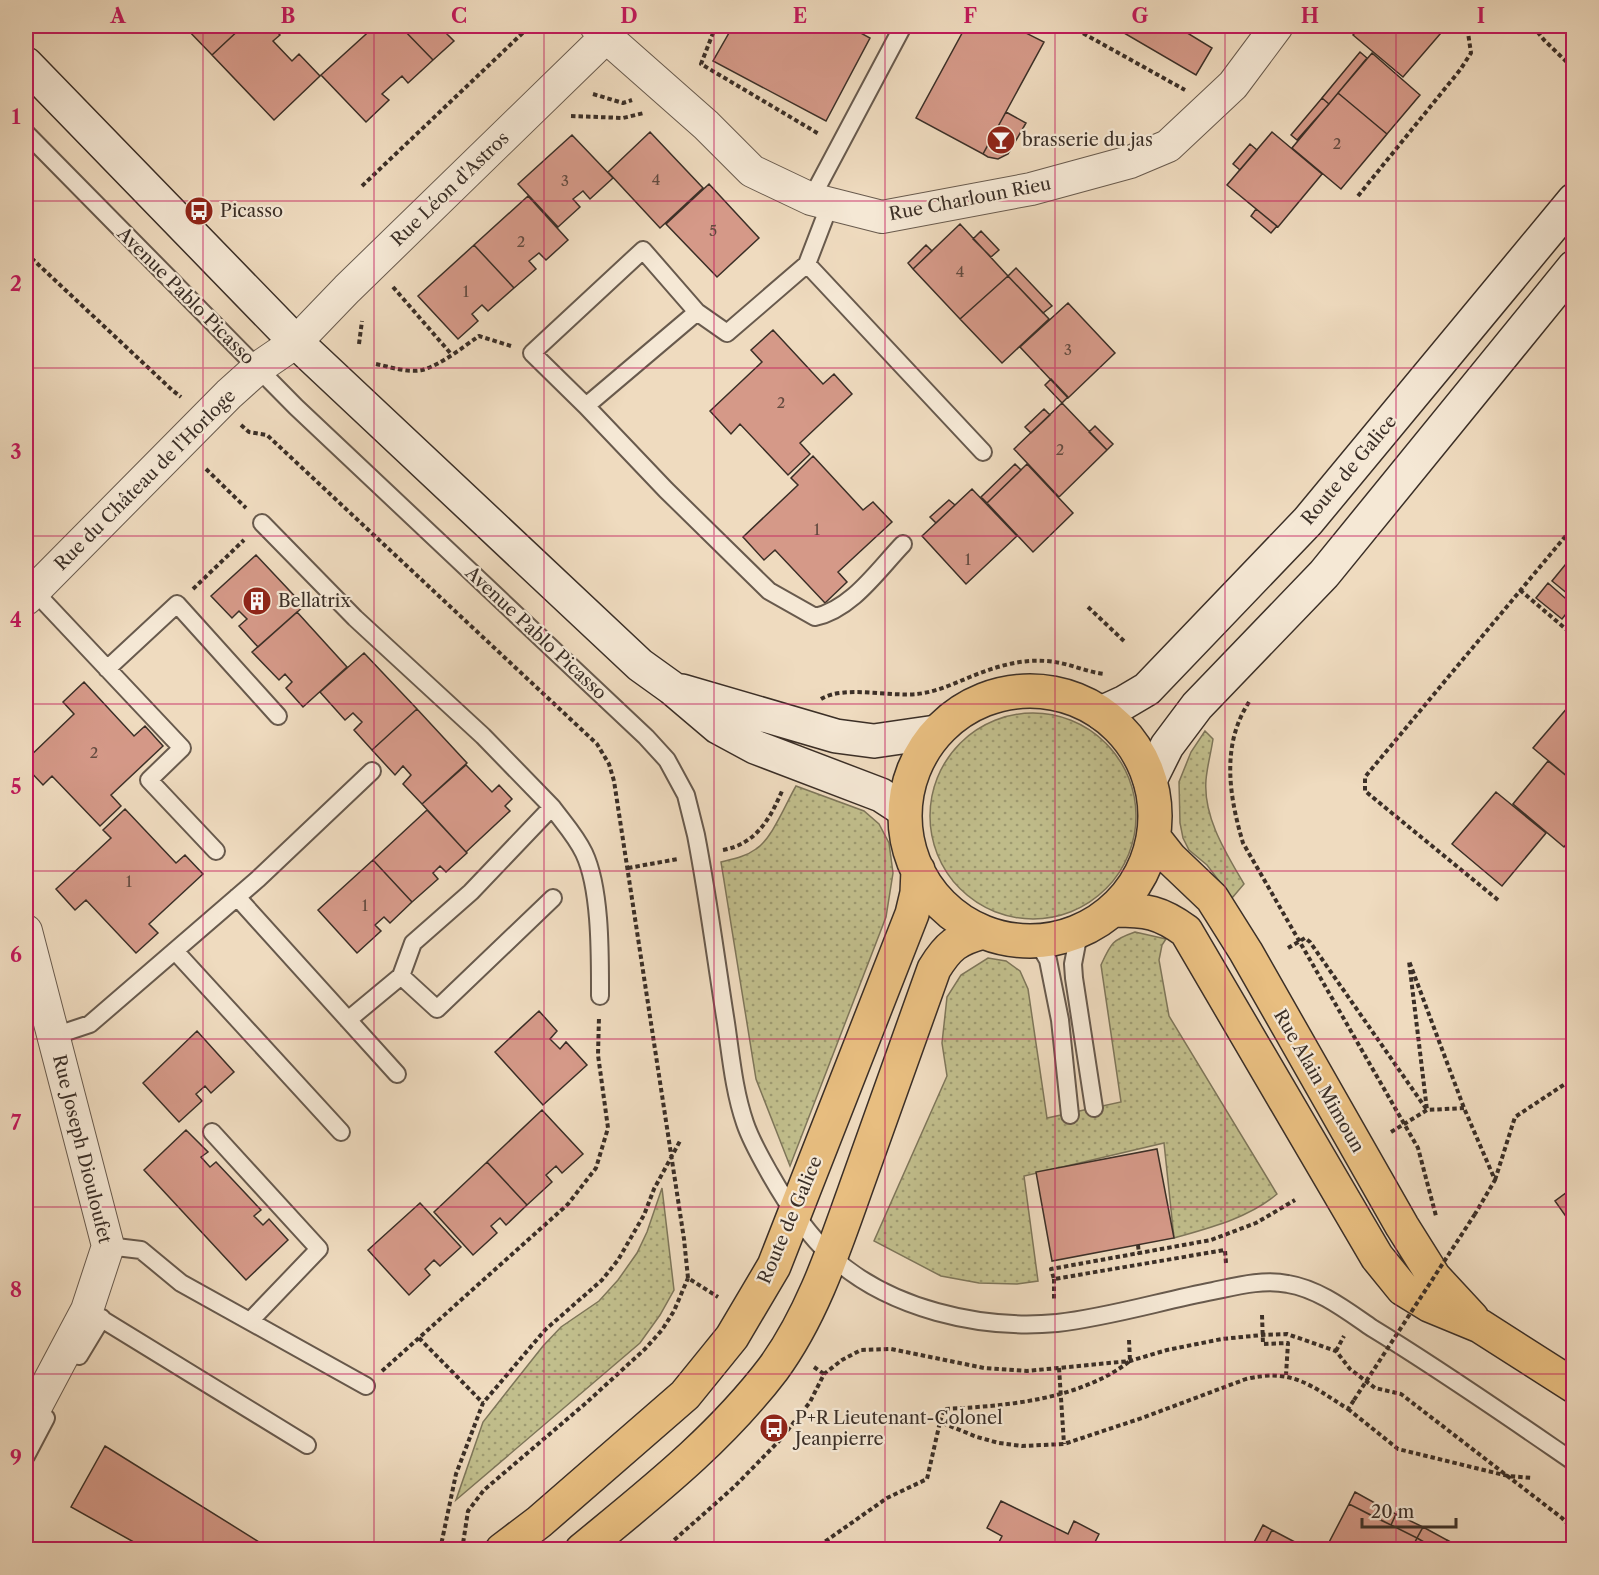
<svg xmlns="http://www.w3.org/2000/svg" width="1599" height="1575" font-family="'Libre Caslon Text',serif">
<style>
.grass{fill:url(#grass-dots);stroke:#7e765a;stroke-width:1.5}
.building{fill:#d59988;stroke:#3b2f27;stroke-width:1.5}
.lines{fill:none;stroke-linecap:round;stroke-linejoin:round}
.lane-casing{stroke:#685a4d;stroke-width:20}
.street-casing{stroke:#685a4d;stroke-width:34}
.secondary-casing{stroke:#3b2f27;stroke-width:36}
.primary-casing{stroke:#3b2f27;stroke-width:36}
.path{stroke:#3b2f27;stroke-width:4;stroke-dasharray:4.5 3;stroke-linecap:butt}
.lane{stroke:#f5e8d5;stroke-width:16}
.street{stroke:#f5e8d5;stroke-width:32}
.secondary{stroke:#f5e8d5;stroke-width:33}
.primary{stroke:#e8be80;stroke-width:33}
.path-bridge{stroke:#3b2f27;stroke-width:4;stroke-dasharray:4.5 3;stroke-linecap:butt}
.grid{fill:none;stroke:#c2185b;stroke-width:1.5;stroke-opacity:0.55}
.labels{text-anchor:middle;stroke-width:4.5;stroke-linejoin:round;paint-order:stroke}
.number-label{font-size:15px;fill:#624a3f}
.poi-label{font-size:18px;fill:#3b2f27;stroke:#f5e8d5;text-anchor:start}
.street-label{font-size:18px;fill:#3b2f27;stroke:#f5e8d5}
.neatline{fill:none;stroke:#c2185b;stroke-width:2}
.grid-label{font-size:20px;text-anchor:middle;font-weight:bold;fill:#c2185b}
</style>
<defs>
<pattern id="grass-dots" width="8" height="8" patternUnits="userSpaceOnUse" patternTransform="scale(1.5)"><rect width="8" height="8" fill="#c1be8c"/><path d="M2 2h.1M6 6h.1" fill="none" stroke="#9e9b72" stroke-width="1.8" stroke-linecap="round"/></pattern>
</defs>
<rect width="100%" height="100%" fill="#efdbbf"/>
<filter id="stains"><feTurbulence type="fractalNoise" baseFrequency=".00333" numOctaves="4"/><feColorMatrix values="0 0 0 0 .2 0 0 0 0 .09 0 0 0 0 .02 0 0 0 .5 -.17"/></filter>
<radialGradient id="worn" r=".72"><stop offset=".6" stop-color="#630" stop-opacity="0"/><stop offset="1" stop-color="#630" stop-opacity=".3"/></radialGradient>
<path class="grass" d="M930 816a103 103 0 1 1 206 0a103 103 0 1 1-206 0Z
M1205,731L1213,739C1211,753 1207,767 1206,780C1203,817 1226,853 1244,884L1232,898L1207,865L1189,850L1183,838L1180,823L1179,782L1191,752Z
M796,786L864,811L879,824L889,843L893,873L886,917L790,1166L756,1079L721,862C733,859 745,857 756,849C772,839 786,803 796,786Z
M1135,932L1166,939L1162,945L1159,960L1169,1016L1277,1194C1249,1218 1209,1228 1174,1238L1164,1143L1024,1176L1038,1281L1017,1284L979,1283L941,1276L874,1241L947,1076L942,1043L947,997L961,975L988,958L1006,961L1020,971L1028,989L1047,1118L1121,1102L1101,965C1111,943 1112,940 1135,932Z
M662,1188L674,1290L660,1315L640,1343L456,1500L483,1422L543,1346L561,1327L599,1301L618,1280L637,1253L647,1232Z"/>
<path class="building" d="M184,26H243L212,55Z
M243,26H271L280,35L273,41L292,61L299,54L320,76L274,120L212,55Z
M375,26H400L433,60L408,83L402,76L382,94L389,100L366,122L321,75Z
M400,26H471L463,33L456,26L447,34L454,41L433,60Z
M733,26H848L870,38L826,121L713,61Z
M966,26H1012L1044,42L983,154L916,118Z
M1112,26H1176L1212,48L1196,75Z
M1361,26H1447L1403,77L1353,35Z
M1360,52L1367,58L1329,104L1322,98Z
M1372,53L1420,95L1387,134L1338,93Z
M1338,93L1387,134L1341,189L1292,148Z
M1322,98L1329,104L1297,140L1291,135Z
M1006,112L1026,123L1008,154L998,159L988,157L983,154Z
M650,132L703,188L660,228L608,172Z
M1272,132L1322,174L1278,227L1227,185Z
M572,135L613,178L590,199L583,191L573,199L580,207L558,227L518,184Z
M1250,144L1257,150L1240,170L1233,164Z
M709,184L759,238L717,277L666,224Z
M528,196L568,240L546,260L539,253L529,261L536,269L514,288L474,245Z
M1256,209L1277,226L1271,233L1251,216Z
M960,224L1008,276L960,319L913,269Z
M981,231L999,250L991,257L973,239Z
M474,245L514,288L488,311L482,305L472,314L478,321L458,339L418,296Z
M926,245L932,251L913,269L908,263Z
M1016,268L1052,306L1043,313L1008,276Z
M1008,276L1049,319L1002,363L960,319Z
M1068,303L1115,353L1068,398L1020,347Z
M773,330L823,384L834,374L852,394L800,443L810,454L788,475L740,424L731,434L710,411L762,362L751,350Z
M1051,379L1068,397L1062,403L1045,385Z
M1062,403L1107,450L1059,497L1014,449Z
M1044,409L1050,415L1031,433L1025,427Z
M1095,426L1113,444L1107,450L1089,432Z
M813,456L863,510L873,502L892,522L838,572L847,582L825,603L775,550L764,560L743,537L798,485L791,478Z
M1015,464L1021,470L987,503L981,497Z
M1027,464L1073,513L1033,552L987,503Z
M972,489L1017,536L966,584L922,536Z
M949,500L955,505L936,523L930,517Z
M1574,554V599L1552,581Z
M256,555L304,606L258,647L239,626L247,619L239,611L232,618L211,596Z
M1548,583L1573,605L1562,619L1536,598Z
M297,612L347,667L303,707L286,688L292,682L285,674L279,680L252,652Z
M364,653L417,709L372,750L354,730L362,722L353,713L345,720L320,692Z
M84,682L134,736L145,726L163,746L111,795L121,806L100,826L52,776L43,785L26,767V760L74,714L63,702Z
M1574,700V782L1533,748Z
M417,709L467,763L422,804L403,784L411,775L403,766L395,775L372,750Z
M1548,761L1574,782V835L1564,847L1513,804Z
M466,765L492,792L499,785L512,799L505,806L510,811L466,852L422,804Z
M1496,792L1546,833L1502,886L1452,844Z
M125,809L176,863L185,855L203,874L149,924L158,933L136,953L86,900L75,910L56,889L111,838L103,830Z
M427,810L467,853L446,872L440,866L433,873L438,879L412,902L373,860Z
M373,860L412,902L390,923L384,917L375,925L381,931L357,953L318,910Z
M539,1011L557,1031L550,1039L560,1049L566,1042L587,1065L543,1105L495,1052Z
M197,1031L234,1072L211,1093L205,1086L196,1094L202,1101L179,1122L143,1083Z
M542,1110L583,1154L562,1173L556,1166L546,1175L552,1182L527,1205L487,1162Z
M186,1130L208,1152L201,1157L210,1167L216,1162L261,1210L254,1216L263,1225L269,1219L288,1240L246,1280L144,1170Z
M1157,1149L1174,1238L1052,1261L1036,1172Z
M487,1162L527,1205L506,1225L500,1218L491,1226L497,1233L473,1255L434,1212Z
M1574,1187V1228L1555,1201Z
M420,1203L461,1247L440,1266L434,1260L425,1269L430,1275L409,1295L368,1250Z
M105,1446L272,1550H148L71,1507Z
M1355,1492L1384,1508L1378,1519L1349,1504Z
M1001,1501L1068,1534L1074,1521L1099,1534L1091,1550H995L1002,1536L987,1528Z
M1349,1504L1417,1538L1411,1550H1325Z
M1384,1508L1396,1514L1391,1525L1378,1519Z
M1396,1514L1423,1527L1417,1538L1391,1525Z
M1263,1525L1272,1530L1262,1550H1250Z
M1423,1527L1447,1540L1442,1550H1438L1417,1538Z
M1272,1530L1310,1550H1262Z
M1417,1538L1438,1550H1411Z
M1447,1540L1460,1547L1459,1550H1442Z"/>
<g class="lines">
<g class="lane-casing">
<path id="lane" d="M26,133L296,407L646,737L667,760L686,795L696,835C708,897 716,960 726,1023C731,1057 734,1091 745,1123C751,1141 761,1158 770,1174C787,1204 806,1233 831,1256C889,1309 980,1330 1057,1323C1110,1317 1161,1301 1213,1291C1237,1286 1263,1279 1288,1284C1319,1289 1347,1311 1372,1328C1441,1370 1507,1416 1574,1462
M811,199L903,26
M807,264L983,452
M697,312L643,250L532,353L586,406L697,312L727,333L807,264L830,204
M586,406L666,490L769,591L815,617C852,609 878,570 903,544
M262,523L355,618L483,736L552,807
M34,591L182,748L149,780L216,851
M107,669L177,604L278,716
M237,897L397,1074
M1079,933L1073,964L1074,978L1094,1108
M1038,943L1048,960L1060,1020L1070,1115
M175,951L341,1132
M401,976L413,943L471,892L552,807C563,822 576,836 584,853C601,889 600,956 600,996
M348,1020L401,976L437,1009L553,898
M54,1036L90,1024L258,879L372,771
M212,1132L319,1249L250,1321
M108,1246L141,1250L181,1283L366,1386
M87,1310L307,1445
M79,1356L102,1318
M26,1456L46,1418"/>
</g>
<g class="street-casing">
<path id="street" d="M596,26L612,42L706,125L752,171L811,199L882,217L1031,189L1130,162L1168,146L1233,85L1277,26
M26,599L229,394L258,368L296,342L347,289L606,37
M26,931L108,1246L87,1310L26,1425"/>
</g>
<g class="secondary-casing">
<path id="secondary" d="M26,64L296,342L640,665L672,688L718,727L755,747L881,795L904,810
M682,691L836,736L874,741L936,732
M1101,713L1125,702L1147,689L1308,521L1574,200
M1150,780L1167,746L1197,706L1324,574L1574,267"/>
</g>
<g class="primary-casing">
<path id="primary" d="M905 816a125 125 0 1 1 250 0a125 125 0 1 1-250 0Z
M1155,839L1170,858L1212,898L1246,952L1402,1226L1434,1277L1472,1318
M1115,910C1146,910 1160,912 1186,931L1377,1257L1403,1289L1429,1305L1480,1326L1574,1386
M502,1550L539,1522L685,1395L732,1337L774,1266L912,914L917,893L918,870
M582,1550C651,1493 719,1440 773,1369C814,1313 836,1243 859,1179C884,1109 909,1039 934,969C948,946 957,939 983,932"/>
</g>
<path class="path" d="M713,26L715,28L701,64L819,134
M1070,26L1185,90
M1533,26L1544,40L1574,69
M593,94L623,103L632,100
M571,116L623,118L644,113
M362,186L530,26
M1358,196L1460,70L1471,53L1467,26
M26,253L172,390L181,397
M393,287L452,355
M359,344L362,321
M376,364C390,367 408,373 422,370C441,365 463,347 479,336L511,346
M241,425L249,432L267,435L597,744L609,764L614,781L684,1239L688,1278L718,1297
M206,469L246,508
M193,589L244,540
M1520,590L1574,636
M1088,607L1125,642
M821,699C844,685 890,697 917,694C936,692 953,684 970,677C994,667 1020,659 1046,661C1067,662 1085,672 1105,674
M1249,702C1221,745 1229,796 1243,843L1418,1148L1436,1216
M723,850C756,844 770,819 782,791
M628,868L678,859
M1498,900L1365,791V777L1574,526
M1288,948L1305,938L1310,942L1427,1110L1409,961L1464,1108L1495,1180L1475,1214
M1391,1132L1427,1110L1464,1108
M1495,1180L1515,1117L1574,1078
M1138,1245L1139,1254
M1226,1263L1225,1250L1054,1279L1051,1269L1211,1240L1256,1223L1295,1200
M1054,1279V1301
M1262,1315L1263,1344L1288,1343L1286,1375
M419,1338L483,1403
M1129,1340L1130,1361C1079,1400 1007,1406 944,1409L940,1422L977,1437L999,1443L1022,1446L1064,1444L1142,1418L1246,1379C1292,1368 1310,1385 1348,1409L1354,1400
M1336,1351L1344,1336
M814,1367L824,1374
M1059,1368L1064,1444
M382,1371L568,1204L596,1168L608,1128L598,1055L599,1017
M1348,1409L1398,1449L1508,1476L1532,1478
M440,1550L456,1474L483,1403L545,1330L602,1280L618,1260L644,1215L654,1189L680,1141
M462,1550L468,1511L484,1490L586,1403L645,1349L662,1330L674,1311L688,1278
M663,1550L734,1487L779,1441L810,1402L824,1374L842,1360L861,1350L891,1349L984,1368L1027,1371L1130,1361L1167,1350L1222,1339L1262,1335L1287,1334L1336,1351L1350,1369L1375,1388L1401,1394L1562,1518L1574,1530
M813,1550L887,1498L927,1479L940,1422"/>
<use href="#lane" class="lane"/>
<use href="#street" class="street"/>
<use href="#secondary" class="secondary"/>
<use href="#primary" class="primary"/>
<path class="path-bridge" d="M1354,1400L1475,1214"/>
</g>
<path class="grid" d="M203,26V1550M374,26V1550M544,26V1550M714,26V1550M885,26V1550M1055,26V1550M1225,26V1550M1396,26V1550M26,201H1574M26,368H1574M26,536H1574M26,704H1574M26,871H1574M26,1039H1574M26,1207H1574M26,1374H1574"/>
<defs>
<g id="bar-disc" transform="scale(1.5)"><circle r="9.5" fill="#8f2418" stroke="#f5e8d5"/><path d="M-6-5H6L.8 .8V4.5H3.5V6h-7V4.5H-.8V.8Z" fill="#fff"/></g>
<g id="bus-disc" transform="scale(1.5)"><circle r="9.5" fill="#8f2418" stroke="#f5e8d5"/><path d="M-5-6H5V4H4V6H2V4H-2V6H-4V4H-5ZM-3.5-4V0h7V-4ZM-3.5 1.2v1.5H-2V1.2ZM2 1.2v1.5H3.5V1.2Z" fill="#fff"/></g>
<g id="building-disc" transform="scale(1.5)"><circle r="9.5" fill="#8f2418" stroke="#f5e8d5"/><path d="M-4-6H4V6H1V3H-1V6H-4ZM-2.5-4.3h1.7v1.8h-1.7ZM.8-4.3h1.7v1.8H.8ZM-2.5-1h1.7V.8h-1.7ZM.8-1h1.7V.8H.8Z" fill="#fff"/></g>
</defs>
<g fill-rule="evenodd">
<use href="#bar-disc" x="1001" y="140"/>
<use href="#bus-disc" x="199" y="211"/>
<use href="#building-disc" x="257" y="601"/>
<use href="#bus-disc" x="774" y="1428"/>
</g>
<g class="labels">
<g class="number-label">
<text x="1337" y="149">2</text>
<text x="656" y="185">4</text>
<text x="565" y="186">3</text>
<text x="713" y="236">5</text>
<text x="521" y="247">2</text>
<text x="960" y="277">4</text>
<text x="466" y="297">1</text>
<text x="1068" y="355">3</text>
<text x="781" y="408">2</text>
<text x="1060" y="455">2</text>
<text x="817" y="535">1</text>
<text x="968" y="565">1</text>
<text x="94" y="758">2</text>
<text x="129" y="887">1</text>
<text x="365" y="911">1</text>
</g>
<g class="poi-label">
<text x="1022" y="146">brasserie du jas</text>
<text x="220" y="217">Picasso</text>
<text x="278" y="607">Bellatrix</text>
<text x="795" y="1424">P+R Lieutenant-Colonel<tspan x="795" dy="21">Jeanpierre</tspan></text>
</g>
<g class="street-label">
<text transform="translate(450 189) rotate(-44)" y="6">Rue Léon d'Astros</text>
<text transform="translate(970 199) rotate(-11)" y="6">Rue Charloun Rieu</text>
<text transform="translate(186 296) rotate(45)" y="6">Avenue Pablo Picasso</text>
<text transform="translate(1349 470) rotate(-50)" y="6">Route de Galice</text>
<text transform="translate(145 480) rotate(-45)" y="6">Rue du Château de l'Horloge</text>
<text transform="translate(536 633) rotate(43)" y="6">Avenue Pablo Picasso</text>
<text transform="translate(1319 1081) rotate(60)" y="6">Rue Alain Mimoun</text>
<text transform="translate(82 1149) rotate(76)" y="6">Rue Joseph Diouloufet</text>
<text transform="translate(790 1220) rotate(-67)" y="6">Route de Galice</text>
</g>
</g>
<rect width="1599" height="1575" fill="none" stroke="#efdbbf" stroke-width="66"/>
<path d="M1362 1518v9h94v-9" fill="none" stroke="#3b2f27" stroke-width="3"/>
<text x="1371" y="1518" font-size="18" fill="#3b2f27" stroke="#f5e8d5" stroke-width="4.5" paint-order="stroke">20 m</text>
<rect x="33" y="33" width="1533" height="1509" class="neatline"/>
<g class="grid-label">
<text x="118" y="23">A</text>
<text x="288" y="23">B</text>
<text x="459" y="23">C</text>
<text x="629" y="23">D</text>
<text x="800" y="23">E</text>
<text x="970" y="23">F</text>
<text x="1140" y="23">G</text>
<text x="1310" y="23">H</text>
<text x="1481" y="23">I</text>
<text x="16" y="124">1</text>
<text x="16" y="291">2</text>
<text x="16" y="459">3</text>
<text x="16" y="627">4</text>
<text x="16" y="794">5</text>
<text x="16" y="962">6</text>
<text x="16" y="1130">7</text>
<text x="16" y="1297">8</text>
<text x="16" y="1465">9</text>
</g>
<rect width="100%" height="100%" filter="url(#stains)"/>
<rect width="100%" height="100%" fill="url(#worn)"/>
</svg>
